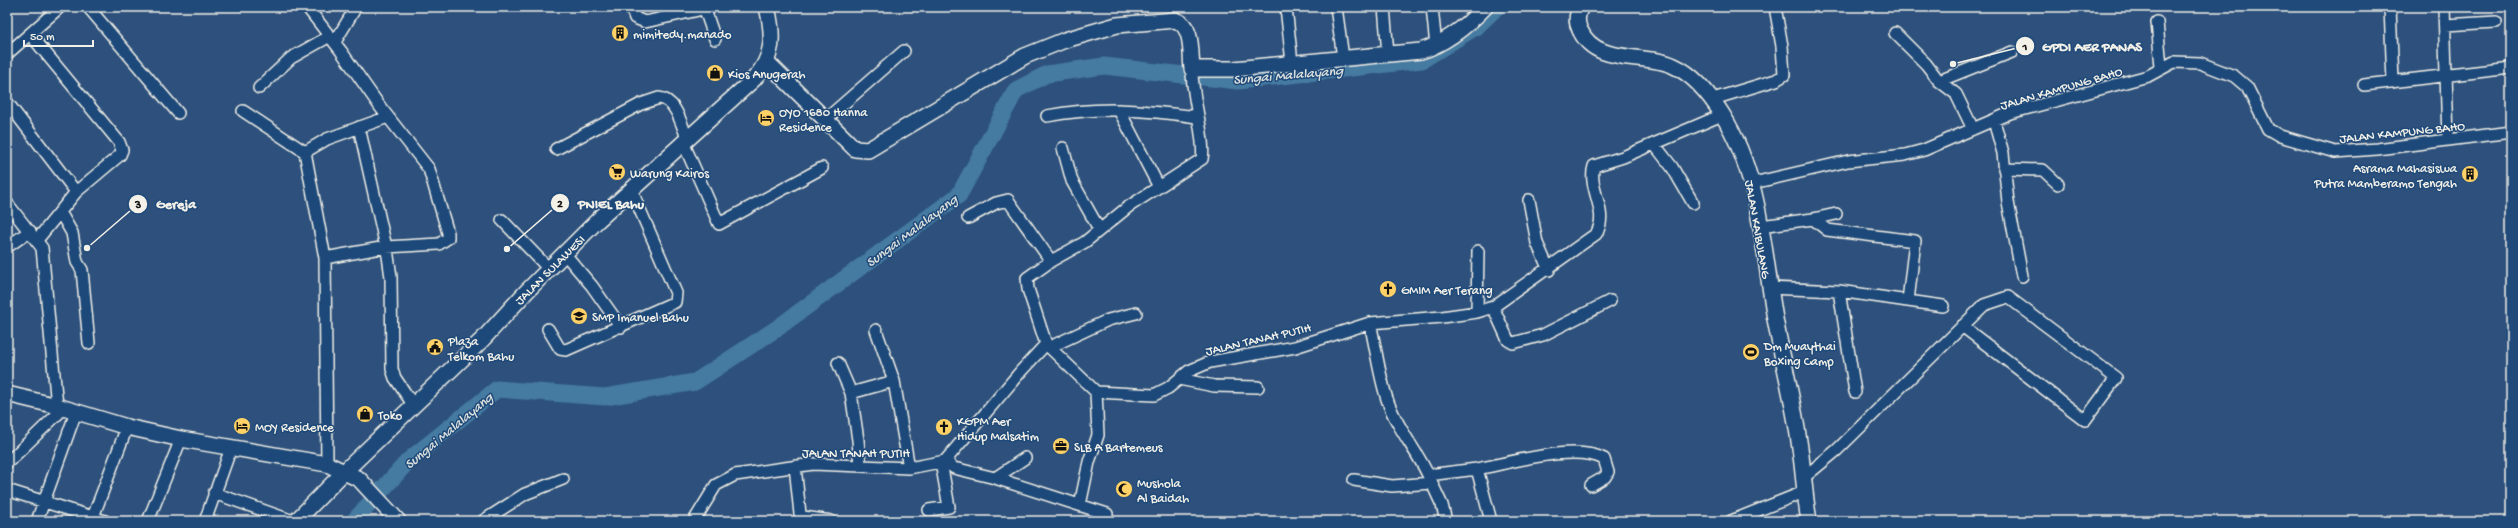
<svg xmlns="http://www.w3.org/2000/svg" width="2518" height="528" font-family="'Gochi Hand',sans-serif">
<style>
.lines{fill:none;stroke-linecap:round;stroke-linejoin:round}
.river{stroke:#447aa1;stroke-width:17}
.street-casing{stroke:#f4f1e8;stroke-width:14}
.secondary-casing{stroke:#f4f1e8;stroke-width:18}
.street{stroke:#1f4a7a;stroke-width:11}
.secondary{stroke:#1f4a7a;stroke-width:15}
.labels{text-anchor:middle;stroke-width:3;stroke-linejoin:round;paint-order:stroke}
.poi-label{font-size:13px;fill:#f4f1e8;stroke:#1f4a7a;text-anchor:start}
.street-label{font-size:13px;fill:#f4f1e8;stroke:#1f4a7a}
.water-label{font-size:14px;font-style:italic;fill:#dadfdd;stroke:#1f4a7a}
.leader{fill:none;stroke:#f4f1e8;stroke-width:1.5}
.callout-dot{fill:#f4f1e8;stroke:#1f4a7a;stroke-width:1.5}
.mark-label{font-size:12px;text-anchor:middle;font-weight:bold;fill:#111}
.callout-label{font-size:14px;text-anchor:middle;font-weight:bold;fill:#f4f1e8;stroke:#1f4a7a;stroke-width:3;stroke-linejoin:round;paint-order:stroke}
</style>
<rect width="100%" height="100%" fill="#2d517c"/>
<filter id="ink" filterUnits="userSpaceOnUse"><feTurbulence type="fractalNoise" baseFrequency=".025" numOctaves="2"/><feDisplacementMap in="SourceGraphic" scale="8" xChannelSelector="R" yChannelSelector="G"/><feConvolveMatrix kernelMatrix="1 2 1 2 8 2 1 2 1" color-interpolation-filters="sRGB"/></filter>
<g filter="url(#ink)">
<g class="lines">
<path class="river" d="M354,521L409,460L497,389L605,397L695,382L776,329L959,195L1016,90L1047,74L1104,66L1238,81L1422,60L1477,26L1497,7"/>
<g class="street-casing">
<path id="street" d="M88,7L178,113
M307,7L341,51L381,108L429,169L448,233V238L439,244L386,247L325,258L305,152L327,139L388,117
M631,7L635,18L645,22L712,7
M704,7L715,39
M1286,7L1292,63
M1336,7L1343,58
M1384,7L1388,54
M1432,7L1436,46
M2390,7L2393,82
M2444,7L2448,140
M2157,22L2161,67
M2445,25L2496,22
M1895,33L1926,64L1939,81L1956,94L1973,129
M30,34L119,142L122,150L120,155L76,192L37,240
M335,42L356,7
M7,54L60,7
M1939,81L2012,52
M2364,85L2511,68
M259,88L291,58L330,36
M1713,99L1776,80L1784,75L1782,46L1775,7
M7,102L76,192
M1119,110L1159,187
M243,111L305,152
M1047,116C1098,106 1147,110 1197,117
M826,119L904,51
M1994,121L2003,153L2008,202L2022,276
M359,127L388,256L391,277L392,369L395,378L414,406
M683,142L719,224L822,168
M1654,144L1672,167L1693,203
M1063,148L1072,181L1099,229
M556,149L641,104L659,98C676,99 682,126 687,138
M2004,169L2043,170L2058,184
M1753,183L1848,161L1905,155L1924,150L2010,113L2148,76L2174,62L2200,63L2234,76L2247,87L2268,129L2280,136L2335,152L2377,149L2511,132
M1529,200L1537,243L1549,270
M7,203L42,248L57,406
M60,212L72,233L77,262L82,270L89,343
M968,218L996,203L1008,200L1051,261
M1813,219L1836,214
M502,220L549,269
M1760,226L1813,219L1827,230L1915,241L1908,301L1839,291L1770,288
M7,247L30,231
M564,253L592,286L621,327
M325,258L327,464
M1839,291L1855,392
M1908,301L1943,306
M1493,307L1508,340L1513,343L1543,335L1610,301
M1477,312L1478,251
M1370,323C1376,348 1379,375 1387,399C1396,427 1416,449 1428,475L1477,469L1491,521
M548,329L560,349L566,350L675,302L676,293L631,189
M876,330L894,381
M1046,344L1028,289L1027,278L1051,261L1085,242L1128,207L1202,159C1206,140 1191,94 1192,69
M1050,347L1108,320L1136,313
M838,363L851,393
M1179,379L1214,386L1258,387
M945,461L1021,371L1046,344L1096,392L1154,395L1168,388L1189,371L1210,362L1295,347L1370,323L1442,317L1477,312L1493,307L1596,234C1610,212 1587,189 1594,166L1623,157L1722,115
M7,463L64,408
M795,466L800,514L803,517L831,521
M860,466L858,440L851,393L894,381L909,468
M1477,469C1510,463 1575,443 1604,459L1608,472L1605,477L1591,485
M1429,477L1442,505L1446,521
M995,478L1107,514
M1802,479L1837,450L1984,305L2008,297L2116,378L2085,420L1962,326
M1354,480L1392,486L1432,483
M7,490L105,521
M214,493L293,521
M1080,505L1089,462L1098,435L1096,392
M929,510L949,507L941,462
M93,517L127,427
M37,521L76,412
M148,521L181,439
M205,521L231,448
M483,521L525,494L563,479
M694,521L716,485L735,475L813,464L909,468L945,461L954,468L995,478L1025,458
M1731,521L1804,492"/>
</g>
<g class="secondary-casing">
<path id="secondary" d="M1581,7C1576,15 1576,22 1580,30C1596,66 1644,52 1674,66C1694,75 1710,95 1722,114C1759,173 1763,245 1774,313C1781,354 1792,394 1798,435C1803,463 1804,492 1809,521
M767,62L846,140L855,149L868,150L1025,56L1065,40L1117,25L1175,20C1194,26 1190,53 1192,69H1234L1421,51C1446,43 1467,26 1485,7
M7,394L57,406L127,427L181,439L327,464L359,479L398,521
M296,521L345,471L483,339L526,292L598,220L754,79C774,57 774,36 767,7"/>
</g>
<use href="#street" class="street"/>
<use href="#secondary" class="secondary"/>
</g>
</g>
<defs>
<g id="building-disc" transform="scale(0.9)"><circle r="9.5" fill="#ffd166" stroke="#1f4a7a"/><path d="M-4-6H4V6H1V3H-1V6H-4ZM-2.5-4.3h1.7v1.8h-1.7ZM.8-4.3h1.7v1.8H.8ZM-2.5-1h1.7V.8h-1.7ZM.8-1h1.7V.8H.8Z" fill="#111"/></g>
<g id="shop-disc" transform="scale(0.9)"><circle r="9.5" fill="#ffd166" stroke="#1f4a7a"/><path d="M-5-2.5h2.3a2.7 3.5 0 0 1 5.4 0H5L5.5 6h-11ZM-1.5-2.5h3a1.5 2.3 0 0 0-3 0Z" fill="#111"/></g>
<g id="hotel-disc" transform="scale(0.9)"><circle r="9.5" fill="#ffd166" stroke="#1f4a7a"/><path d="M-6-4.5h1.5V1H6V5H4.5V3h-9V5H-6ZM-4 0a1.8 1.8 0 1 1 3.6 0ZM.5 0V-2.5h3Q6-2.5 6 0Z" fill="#111"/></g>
<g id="supermarket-disc" transform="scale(0.9)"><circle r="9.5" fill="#ffd166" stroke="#1f4a7a"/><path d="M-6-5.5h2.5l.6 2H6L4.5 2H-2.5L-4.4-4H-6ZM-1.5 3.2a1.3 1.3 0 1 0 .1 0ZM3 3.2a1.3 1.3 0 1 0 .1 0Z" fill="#111"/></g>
<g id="church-disc" transform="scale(0.9)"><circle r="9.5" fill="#ffd166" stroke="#1f4a7a"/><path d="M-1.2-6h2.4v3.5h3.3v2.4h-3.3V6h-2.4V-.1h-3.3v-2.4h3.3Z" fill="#111"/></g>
<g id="school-disc" transform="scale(0.9)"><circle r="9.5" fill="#ffd166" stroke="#1f4a7a"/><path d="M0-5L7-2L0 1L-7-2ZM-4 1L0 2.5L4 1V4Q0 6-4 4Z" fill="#111"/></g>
<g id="civic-disc" transform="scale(0.9)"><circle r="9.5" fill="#ffd166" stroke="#1f4a7a"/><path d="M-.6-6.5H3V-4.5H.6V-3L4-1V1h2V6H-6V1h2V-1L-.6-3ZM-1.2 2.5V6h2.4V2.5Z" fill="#111"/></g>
<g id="stadium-disc" transform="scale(0.9)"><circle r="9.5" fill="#ffd166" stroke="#1f4a7a"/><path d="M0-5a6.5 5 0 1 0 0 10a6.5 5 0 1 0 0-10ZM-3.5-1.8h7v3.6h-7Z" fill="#111"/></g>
<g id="office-disc" transform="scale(0.9)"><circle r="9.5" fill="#ffd166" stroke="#1f4a7a"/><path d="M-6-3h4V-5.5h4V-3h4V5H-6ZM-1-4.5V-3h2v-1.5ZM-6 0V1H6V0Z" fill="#111"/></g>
<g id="mosque-disc" transform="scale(0.9)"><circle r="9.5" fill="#ffd166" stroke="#1f4a7a"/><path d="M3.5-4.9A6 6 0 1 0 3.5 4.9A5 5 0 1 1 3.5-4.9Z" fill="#111"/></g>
</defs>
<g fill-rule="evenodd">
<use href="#building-disc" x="620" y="33"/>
<use href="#shop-disc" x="715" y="73"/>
<use href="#hotel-disc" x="766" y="118"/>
<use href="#supermarket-disc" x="617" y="172"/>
<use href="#building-disc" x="2470" y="174"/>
<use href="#church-disc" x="1388" y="289"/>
<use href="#school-disc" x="579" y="316"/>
<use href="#civic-disc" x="435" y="347"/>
<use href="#stadium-disc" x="1751" y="352"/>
<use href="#shop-disc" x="365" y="414"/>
<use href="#hotel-disc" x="242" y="426"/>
<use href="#church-disc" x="944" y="427"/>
<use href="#office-disc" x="1061" y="446"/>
<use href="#mosque-disc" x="1124" y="489"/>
</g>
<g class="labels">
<g class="poi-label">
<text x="633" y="38">mimitedy.manado</text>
<text x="728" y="78">Kios Anugerah</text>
<text x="779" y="116">OYO 1680 Hanna<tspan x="779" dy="15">Residence</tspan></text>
<text x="2457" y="172" text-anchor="end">Asrama Mahasiswa<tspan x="2457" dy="15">Putra Mamberamo Tengah</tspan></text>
<text x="630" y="177">Warung Kairos</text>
<text x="1401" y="294">GMIM Aer Terang</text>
<text x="592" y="321">SMP Imanuel Bahu</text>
<text x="448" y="345">Plaza<tspan x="448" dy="15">Telkom Bahu</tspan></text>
<text x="1764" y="350">Dm Muaythai<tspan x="1764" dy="15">Boxing Camp</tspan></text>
<text x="378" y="419">Toko</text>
<text x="957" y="425">KGPM Aer<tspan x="957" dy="15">Hidup Malsatim</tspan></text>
<text x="255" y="431">MOY Residence</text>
<text x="1074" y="451">SLB A Bartemeus</text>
<text x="1137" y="487">Mushola<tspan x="1137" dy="15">Al Baidah</tspan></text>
</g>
<g class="street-label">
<text transform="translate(2061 87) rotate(-16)" y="5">JALAN KAMPUNG BAHO</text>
<text transform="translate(2402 131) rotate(-6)" y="5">JALAN KAMPUNG BAHO</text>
<text transform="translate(1759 229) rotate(80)" y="5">JALAN KAIBULANG</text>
<text transform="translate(549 269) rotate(-45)" y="5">JALAN SULAWESI</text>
<text transform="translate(1258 338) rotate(-13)" y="5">JALAN TANAH PUTIH</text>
<text x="856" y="457">JALAN TANAH PUTIH</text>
</g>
<g class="water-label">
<text transform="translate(1288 74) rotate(-5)" y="5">Sungai Malalayang</text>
<text transform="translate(911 230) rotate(-37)" y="5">Sungai Malalayang</text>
<text transform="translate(448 430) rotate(-40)" y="5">Sungai Malalayang</text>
</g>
</g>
<path class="leader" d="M1953 64L2025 46M507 249L560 203M87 248L138 204"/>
<g class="callout-dot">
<circle cx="1953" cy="64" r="4"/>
<circle cx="507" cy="249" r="4"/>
<circle cx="87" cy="248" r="4"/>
<circle cx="2025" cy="46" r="10"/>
<circle cx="560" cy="203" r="10"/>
<circle cx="138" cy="204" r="10"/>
</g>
<g class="mark-label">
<text x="2025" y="50">1</text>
<text x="560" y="207">2</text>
<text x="138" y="208">3</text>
</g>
<g class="callout-label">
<text x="2092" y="51">GPDI AER PANAS</text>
<text x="611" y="208">PNIEL Bahu</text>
<text x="176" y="208">Gereja</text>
</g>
<rect width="2518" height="528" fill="none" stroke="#1f4a7a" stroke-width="24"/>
<rect x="12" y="12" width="2494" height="504" fill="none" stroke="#f4f1e8" stroke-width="1.5" filter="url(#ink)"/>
<path d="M24 40v6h69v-6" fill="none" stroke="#f4f1e8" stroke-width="2"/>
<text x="30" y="40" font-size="12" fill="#f4f1e8" stroke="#1f4a7a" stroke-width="3" paint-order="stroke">50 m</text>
</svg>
